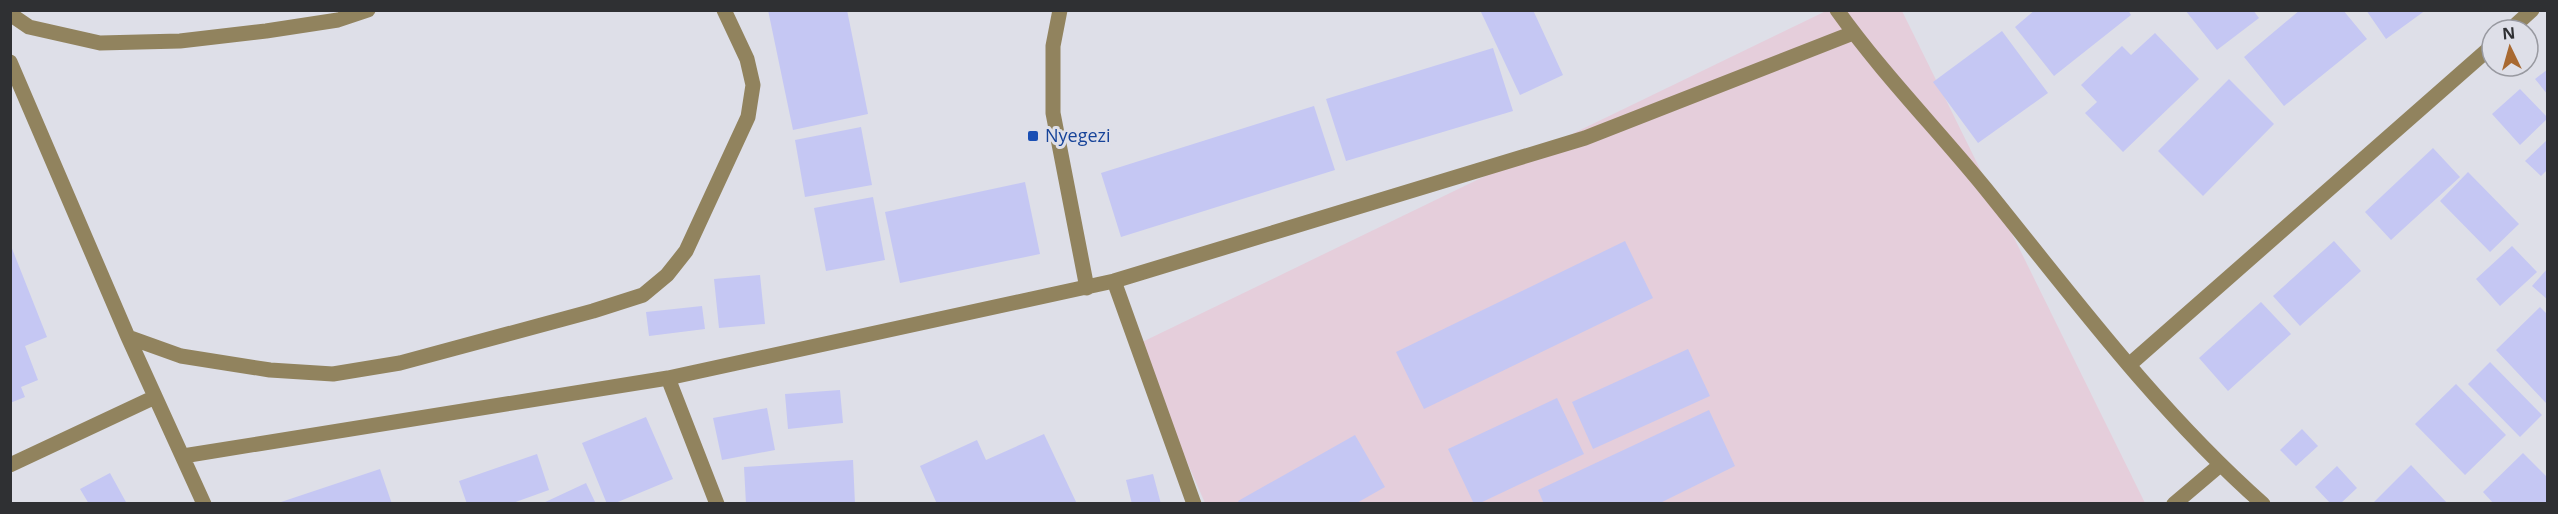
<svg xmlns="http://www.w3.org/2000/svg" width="2558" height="514" font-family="'Open Sans',sans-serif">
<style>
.education{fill:#e5cedb}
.building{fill:#c5c7f3}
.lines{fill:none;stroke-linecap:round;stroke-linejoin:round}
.minor{stroke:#91835e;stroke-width:15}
.transit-dot{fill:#1a4fb4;stroke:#dedfe8;stroke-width:2}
.labels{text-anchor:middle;stroke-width:6;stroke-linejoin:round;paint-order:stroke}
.transit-label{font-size:18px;fill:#164399;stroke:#dedfe8;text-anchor:start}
</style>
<rect width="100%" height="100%" fill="#dedfe8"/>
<path class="education" d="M1826,11H1902L2145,503H1205L1136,345Z"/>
<path class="building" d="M768,10H847L868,114L793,130Z
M1480,10H1533L1563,75L1520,95Z
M2035,10H2128L2131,15L2054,76L2015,27Z
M2185,10H2253L2259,18L2217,50Z
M2300,10H2343L2367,39L2284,106L2244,57Z
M2366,10H2426L2386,39Z
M2002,31L2048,93L1978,143L1933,82Z
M2155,33L2199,79L2123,152L2085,113L2097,102L2081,85L2122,46L2131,55Z
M1493,48L1513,111L1346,161L1326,99Z
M2548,69V95L2535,79Z
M2229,79L2274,124L2203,196L2158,151Z
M2520,89L2548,118L2520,145L2492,114Z
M1314,106L1335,170L1121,237L1101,173Z
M861,127L872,185L805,197L795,140Z
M2548,139V169L2541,176L2525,161Z
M2433,148L2460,177L2391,240L2365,212Z
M2468,172L2519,224L2490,252L2440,201Z
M1025,182L1040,254L900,283L885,212Z
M873,197L885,260L826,271L814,208Z
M1625,241L1653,298L1424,409L1396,352Z
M2334,241L2361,271L2300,326L2273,296Z
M11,246L47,337L25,346L38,380L21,387L25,397L10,403Z
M2512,246L2537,272L2500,306L2476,279Z
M2548,268V300L2532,286Z
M760,275L765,324L719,328L714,279Z
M2261,302L2291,334L2228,391L2199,358Z
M702,306L705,329L649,336L646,312Z
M2540,307L2548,315L2546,403L2496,350Z
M1688,349L1710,396L1593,449L1572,402Z
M2490,362L2542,415L2520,437L2468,384Z
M2456,384L2506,435L2465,475L2415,424Z
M840,390L843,423L788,429L785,394Z
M1557,398L1584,454L1478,504H1474L1448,449Z
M767,408L775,450L722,460L713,418Z
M1709,410L1735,466L1658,504H1544L1538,490Z
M646,417L673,479L613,504H607L582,443Z
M2302,429L2318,446L2296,466L2280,450Z
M1044,434L1077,504H937L920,466L977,440L986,460Z
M1355,435L1385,487L1355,504H1240L1238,501Z
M2523,453L2548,478V504H2494L2483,492Z
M537,454L549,490L510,504H467L459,481Z
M853,460L855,504H746L744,467Z
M2411,465L2448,504H2372Z
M2337,466L2357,488L2340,504H2331L2315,487Z
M380,469L392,504H278V503Z
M110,473L127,504H89L80,489Z
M1153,474L1161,504H1132L1126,480Z
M586,483L596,504H541Z"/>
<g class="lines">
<path class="minor" d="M1060,10L1053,46V113L1087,288
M1837,10C1882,73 1936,128 1985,188C2073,297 2158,411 2263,504
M10,14L29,27L100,43L180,41L266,31L338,20L368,10
M2510,30L2532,10
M10,62L128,337L204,504
M1114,281L1194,504
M128,337L181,356L270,370L333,374L400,363L593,311L643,295L667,275L686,251L748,117L753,85L747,59L724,10
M2129,365L2492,46
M668,378L717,504
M183,456L668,378L1114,281L1585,138L1853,33
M10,465L155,397
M2174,504L2220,465"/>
</g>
<rect class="transit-dot" x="1027" y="130" width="12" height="12" rx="3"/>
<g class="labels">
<g class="transit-label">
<text x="1045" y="142">Nyegezi</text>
</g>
</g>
<rect width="2558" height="514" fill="none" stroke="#2f3033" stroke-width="24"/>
<g transform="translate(2510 48) rotate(355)"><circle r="28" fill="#dedfe8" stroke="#9899a0" stroke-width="1.5"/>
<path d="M0-4.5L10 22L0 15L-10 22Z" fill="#a86931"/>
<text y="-9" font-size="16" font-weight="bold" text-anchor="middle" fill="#2f3033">N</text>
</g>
</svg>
